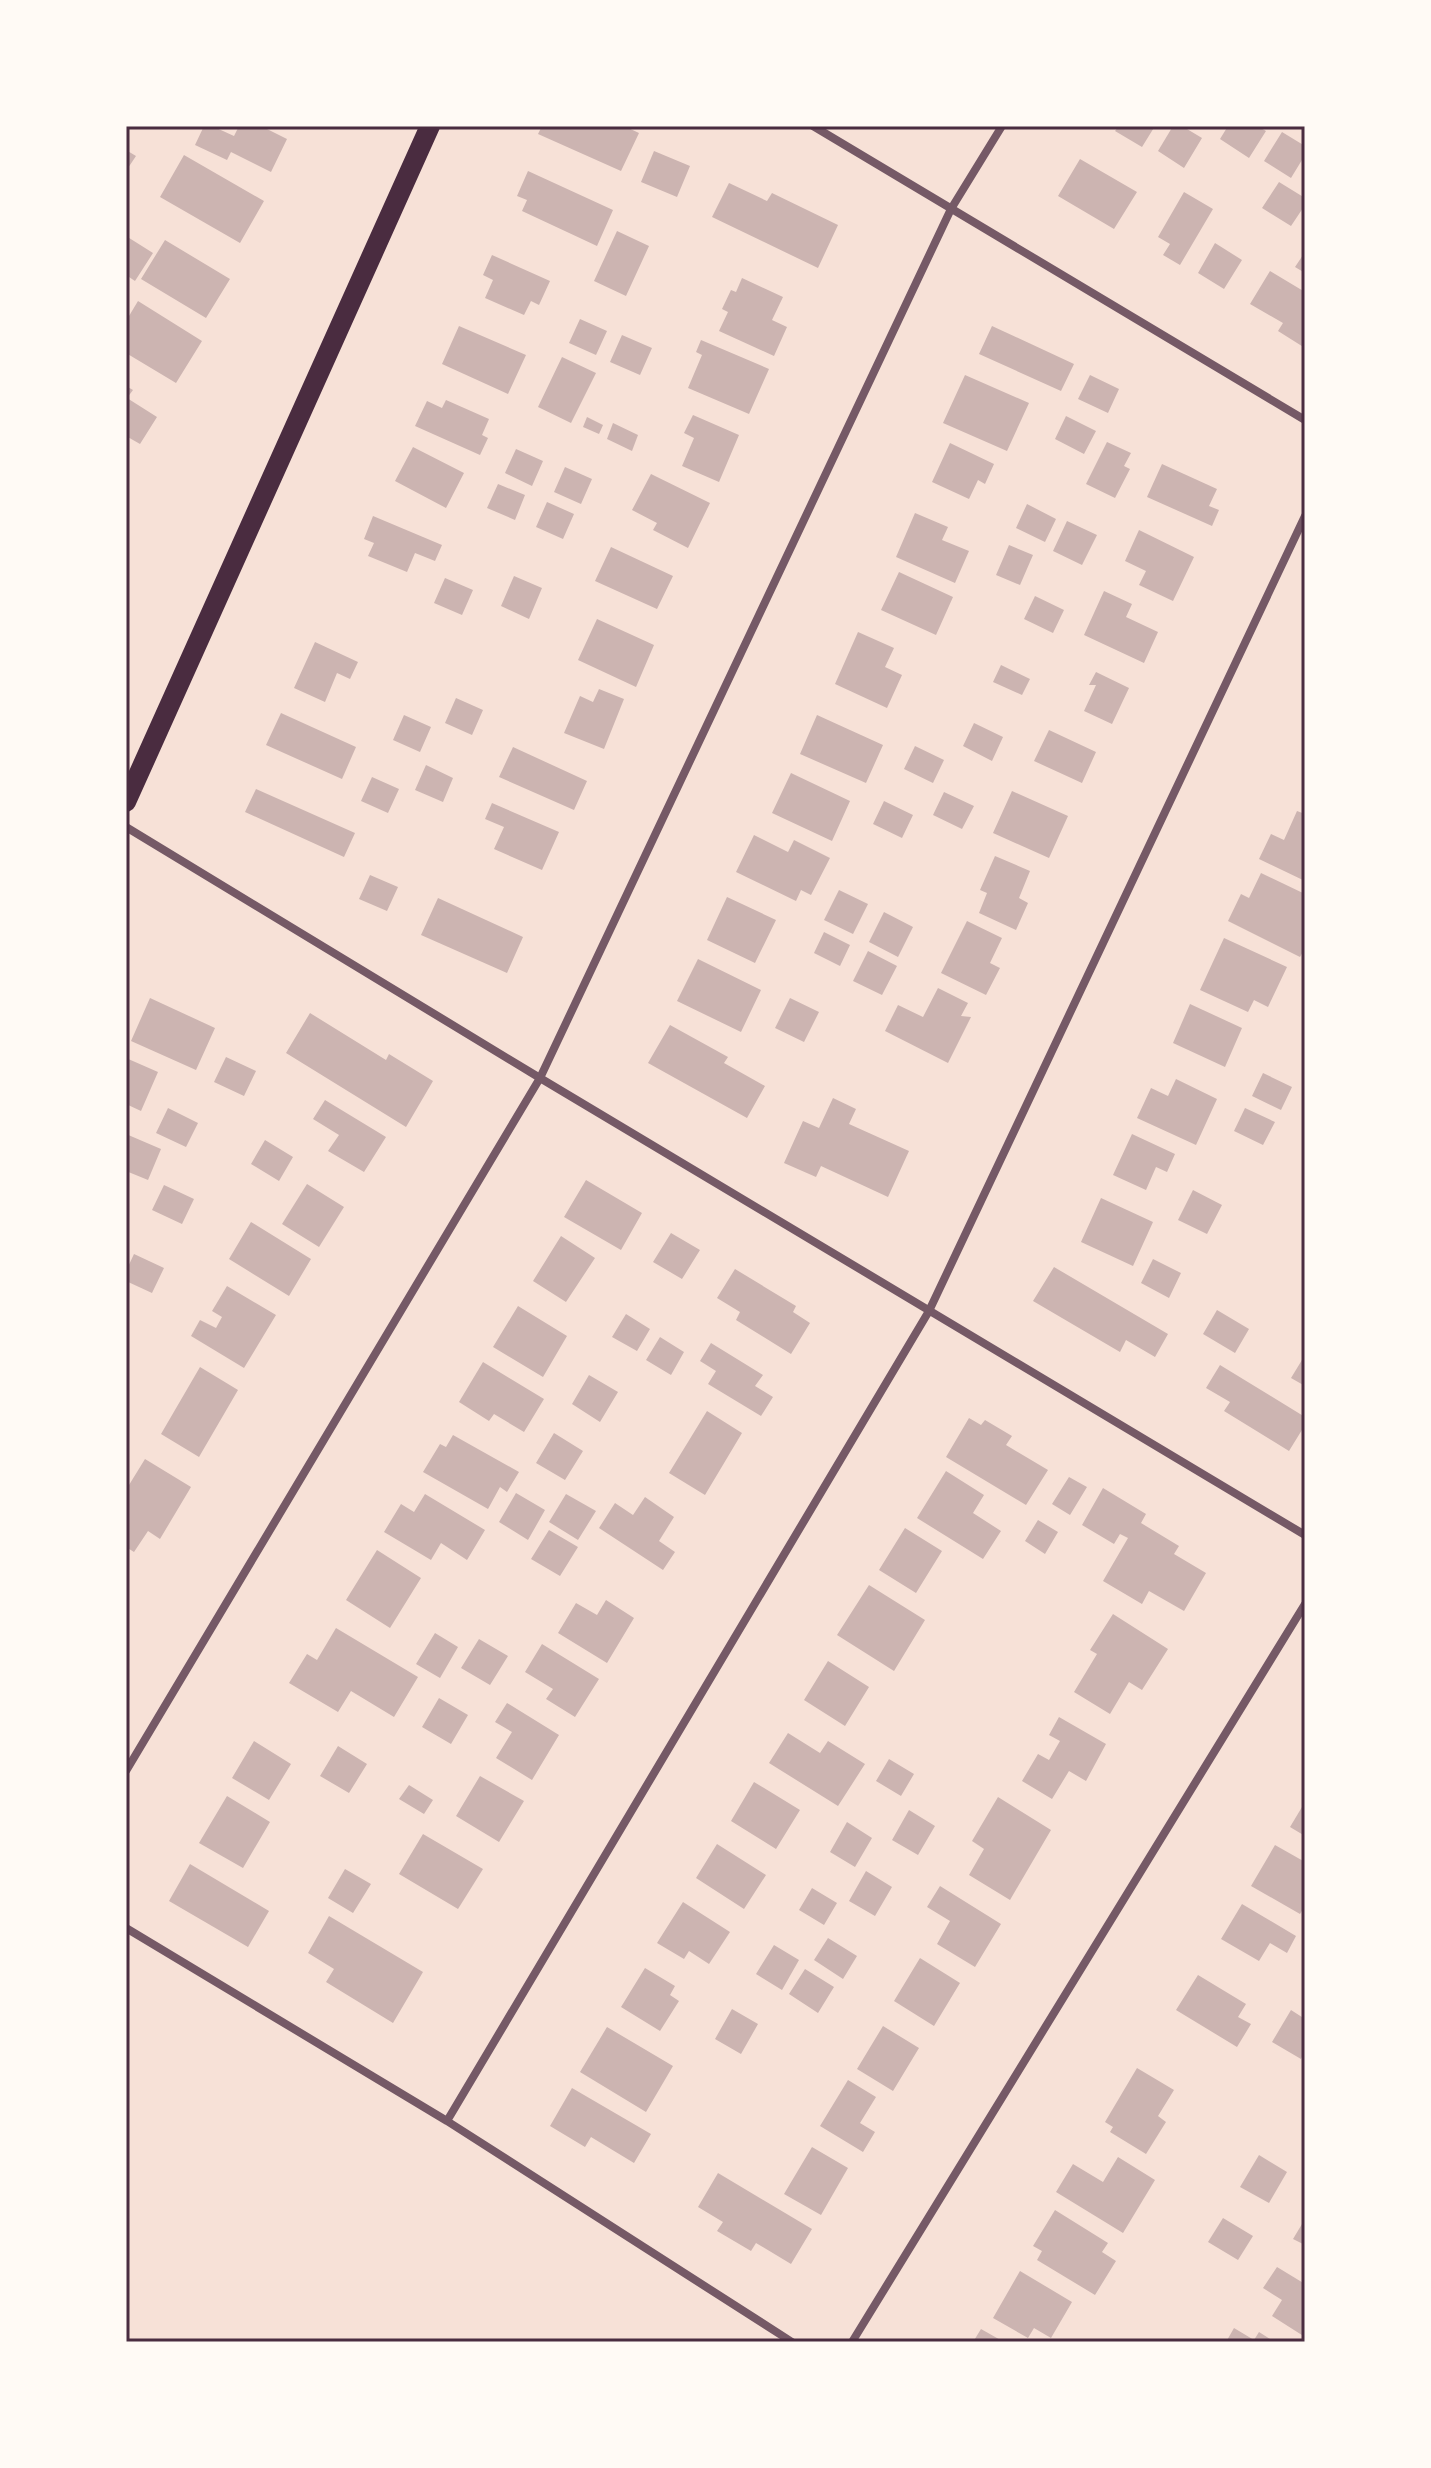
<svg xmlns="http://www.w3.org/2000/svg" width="1431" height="2468" font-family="'PT Sans Narrow',sans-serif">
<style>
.building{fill:#ccb4b1}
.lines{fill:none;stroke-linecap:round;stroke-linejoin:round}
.minor{stroke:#755966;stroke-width:8}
.primary{stroke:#4a2c40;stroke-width:20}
.neatline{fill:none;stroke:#4a2c40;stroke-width:3}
</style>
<rect width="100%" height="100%" fill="#f7e1d7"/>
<path class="building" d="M204,126H212L234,136L239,126H261L287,139L271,172L231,152L227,160L195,145Z
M542,126H624L639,133L621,171L538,134Z
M1119,126H1155L1142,147L1115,131Z
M1173,126H1182L1202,138L1184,168L1158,151Z
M1228,126H1257L1266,131L1249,158L1220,139Z
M1282,132L1305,146V155L1291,178L1264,161Z
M126,150L136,156L126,171Z
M654,151L690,166L677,197L641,182Z
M184,155L264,201L240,243L160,197Z
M1080,159L1137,192L1114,229L1058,196Z
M528,171L613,210L597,246L522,211L527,200L517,196Z
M1279,182L1305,198V205L1291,226L1262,208Z
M729,183L767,201L772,193L838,225L818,268L712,217Z
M1184,192L1213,209L1180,265L1163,255L1170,244L1158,237Z
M617,231L649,246L626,296L594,281Z
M126,236L153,253L135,281L126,275Z
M165,240L230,279L206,318L141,279Z
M1215,243L1242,260L1224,289L1198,273Z
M1305,252V273L1295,267Z
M492,255L550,281L539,305L531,301L524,315L485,298L493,280L483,275Z
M1270,271L1305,292V348L1278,331L1283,323L1250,304Z
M742,278L783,297L772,320L787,327L774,356L719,331L728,312L722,309L731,290L736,292Z
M138,301L202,341L176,383L126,353V321Z
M580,319L607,331L596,355L569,343Z
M459,326L526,355L508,394L442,364Z
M992,326L1074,364L1061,391L979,354Z
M622,335L652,348L640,375L610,362Z
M701,340L769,369L749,414L688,388L702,355L696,352Z
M562,357L596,373L571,423L538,407Z
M965,375L1029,403L1007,451L943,423Z
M1090,375L1119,389L1108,413L1078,399Z
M126,386L133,390L127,398L157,417L140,444L126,436Z
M446,400L489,419L482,435L488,438L480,455L415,426L427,401L442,408Z
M693,415L739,435L719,482L682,466L694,438L684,433Z
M1066,416L1096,431L1084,454L1055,439Z
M587,417L603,425L599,434L583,427Z
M613,423L638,435L632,451L607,439Z
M1107,442L1131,453L1124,466L1130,469L1115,498L1086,484Z
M950,443L994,464L985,484L978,480L969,499L932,482Z
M413,447L464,473L446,508L395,481Z
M516,449L543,461L532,486L505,473Z
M1162,464L1217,489L1209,506L1219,510L1212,526L1147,497Z
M565,467L592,479L581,504L554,492Z
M651,474L710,503L688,548L653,530L657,523L632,510Z
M498,484L525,495L515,520L487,508Z
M547,502L574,514L563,539L536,527Z
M1027,504L1056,519L1045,542L1016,528Z
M915,513L948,527L942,540L969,551L955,583L896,557Z
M373,516L442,545L435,561L415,553L407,572L368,556L374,543L364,539Z
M1067,521L1097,535L1082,565L1053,551Z
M1139,530L1194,557L1173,601L1139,585L1146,571L1125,561Z
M1009,545L1033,555L1020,585L996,575Z
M611,547L673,576L657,609L595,581Z
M899,572L953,597L936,635L881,610Z
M514,576L542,588L529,619L501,606Z
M445,578L473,590L462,615L434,603Z
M1104,591L1132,604L1126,617L1158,632L1144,663L1084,635Z
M1035,596L1064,610L1053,633L1024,619Z
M597,619L654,645L636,687L578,660Z
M858,632L894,648L885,667L902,675L887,708L835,684Z
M315,642L358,662L350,679L337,673L325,702L294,688Z
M1001,665L1030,679L1022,695L993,682Z
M1096,672L1129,688L1112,724L1084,711L1096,685H1089Z
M599,689L624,699L604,749L564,733L580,696L593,702Z
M456,698L483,710L472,735L445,723Z
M281,713L356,747L342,779L266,745Z
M404,715L431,727L420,752L393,740Z
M817,715L883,745L866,783L800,754Z
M974,723L1003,737L992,761L963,746Z
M1049,730L1096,752L1082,783L1034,761Z
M915,746L944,760L933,783L904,769Z
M513,747L587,781L574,810L499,777Z
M426,765L453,778L443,802L415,790Z
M791,773L850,801L832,841L772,813Z
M372,777L399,789L388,813L361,801Z
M256,789L355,833L344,857L245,812Z
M1012,791L1068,816L1049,858L993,833Z
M944,792L974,806L962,829L933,815Z
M884,801L913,815L902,838L873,824Z
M492,803L559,832L542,870L494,849L504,827L485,819Z
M1297,811L1305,814V881L1259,859L1271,834L1284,840Z
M754,835L788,852L794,840L830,858L811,895L801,890L796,901L736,872Z
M995,856L1030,871L1019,898L1028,903L1016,930L979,913L987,893L980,890Z
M1261,873L1305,894V948L1300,957L1228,921L1241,894L1249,898Z
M370,875L398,887L387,911L359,899Z
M839,890L868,904L853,934L824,920Z
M727,897L776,920L755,963L707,940Z
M438,898L523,937L507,973L421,935Z
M884,912L913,927L898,957L869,942Z
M967,921L1002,938L990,963L1000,968L986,995L941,973Z
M824,932L850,945L840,966L814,953Z
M1224,938L1287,967L1268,1007L1254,1000L1248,1012L1200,990Z
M868,951L897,966L882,995L853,981Z
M698,959L761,990L741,1032L677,1001Z
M938,988L968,1003L961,1016L971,1017L948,1063L885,1031L898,1005L923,1017Z
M150,998L215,1028L196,1070L131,1041Z
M790,998L819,1012L804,1042L775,1028Z
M1190,1004L1242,1028L1225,1067L1173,1043Z
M310,1013L386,1060L389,1054L433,1081L406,1127L286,1053Z
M670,1025L728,1057L724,1063L765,1086L747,1118L648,1063Z
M226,1057L256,1071L244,1096L214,1082Z
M126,1058L158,1072L141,1111L126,1104Z
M1263,1073L1292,1087L1281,1110L1252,1096Z
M1176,1079L1217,1099L1196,1145L1137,1118L1151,1088L1168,1096Z
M833,1098L856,1109L849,1124L909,1151L888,1197L821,1166L816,1177L784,1163L803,1121L819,1128Z
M325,1100L386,1137L364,1172L328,1151L339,1135L313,1119Z
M168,1108L198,1123L186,1147L156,1133Z
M1245,1108L1275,1122L1263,1145L1234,1131Z
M126,1134L161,1149L148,1180L126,1171Z
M1132,1134L1175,1154L1167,1172L1156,1167L1146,1190L1113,1175Z
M265,1140L293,1157L279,1181L251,1164Z
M586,1180L642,1213L621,1250L564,1217Z
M307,1184L344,1207L319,1247L282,1224Z
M164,1185L194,1199L182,1224L152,1210Z
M1193,1190L1222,1205L1207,1234L1178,1220Z
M1101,1198L1153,1222L1133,1266L1081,1242Z
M251,1222L311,1259L289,1296L229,1259Z
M671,1233L700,1250L682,1279L653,1262Z
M561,1236L595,1258L566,1302L533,1281Z
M134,1254L164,1268L152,1293L126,1281V1271Z
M1153,1259L1181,1273L1169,1298L1141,1283Z
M1054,1267L1168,1334L1155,1357L1126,1340L1120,1352L1033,1301Z
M735,1269L796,1306L793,1312L810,1323L791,1354L736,1320L740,1312L717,1298Z
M227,1286L276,1315L244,1368L191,1336L200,1320L216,1328L222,1317L212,1311Z
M518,1306L567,1336L543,1377L493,1347Z
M1217,1310L1249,1329L1235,1353L1203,1334Z
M626,1314L650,1329L637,1351L612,1337Z
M660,1337L684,1352L671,1375L646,1360Z
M711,1343L763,1375L755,1386L773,1397L761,1416L708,1384L716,1371L700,1361Z
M1305,1355V1386L1291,1378Z
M483,1362L544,1399L524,1432L494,1414L489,1421L459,1402Z
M1220,1365L1305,1417V1425L1289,1451L1224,1411L1230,1402L1206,1388Z
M200,1367L238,1390L199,1457L161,1434Z
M589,1375L618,1392L600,1422L572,1404Z
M707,1411L742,1433L705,1495L669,1473Z
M969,1418L981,1425L985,1420L1012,1436L1006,1445L1048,1470L1026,1505L946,1457Z
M554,1433L583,1451L565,1480L536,1463Z
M453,1435L519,1472L507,1492L500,1487L488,1509L423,1472L440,1444L446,1447Z
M145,1459L191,1487L160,1539L148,1531L134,1552L126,1547V1483L129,1485Z
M946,1471L984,1495L973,1513L1001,1531L983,1559L917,1518Z
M1069,1477L1087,1487L1070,1515L1052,1504Z
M1103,1488L1146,1514L1141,1523L1179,1546L1174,1554L1206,1573L1184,1611L1149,1591L1142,1604L1103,1581L1128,1538L1120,1534L1114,1544L1082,1525Z
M516,1493L545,1510L528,1540L499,1522Z
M425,1494L485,1530L467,1560L441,1543L431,1560L384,1532L401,1504L414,1512Z
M566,1494L596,1511L578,1540L549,1522Z
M645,1497L674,1517L659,1541L675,1552L663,1570L599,1528L615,1503L633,1515Z
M1038,1520L1058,1532L1045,1554L1025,1541Z
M905,1528L942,1551L916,1593L879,1570Z
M549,1530L578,1547L560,1576L531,1559Z
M377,1550L421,1578L390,1628L346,1600Z
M869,1585L925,1620L894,1671L837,1635Z
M606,1600L634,1618L607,1663L558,1633L576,1603L597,1615Z
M1113,1614L1168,1649L1142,1690L1129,1682L1110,1714L1074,1692L1097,1654L1090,1650Z
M336,1628L418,1677L394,1717L351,1691L338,1712L289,1683L307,1654L317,1660Z
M435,1633L458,1647L440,1678L416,1664Z
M479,1639L508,1656L490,1685L461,1668Z
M542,1644L599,1679L575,1717L546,1699L553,1689L525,1672Z
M828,1661L869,1687L845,1726L804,1700Z
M439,1698L468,1715L451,1744L422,1727Z
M507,1703L559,1735L532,1780L496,1758L512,1732L495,1722Z
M1059,1717L1106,1744L1086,1781L1069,1771L1052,1799L1022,1781L1038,1754L1049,1760L1060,1741L1049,1735Z
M788,1733L820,1753L828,1741L865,1764L838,1806L769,1763Z
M254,1741L291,1764L269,1800L232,1778Z
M338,1746L367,1764L349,1793L320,1776Z
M889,1759L914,1774L901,1796L876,1781Z
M480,1776L524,1801L499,1842L456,1816Z
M754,1782L800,1810L776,1849L731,1821Z
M409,1785L433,1800L424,1814L399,1799Z
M227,1796L270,1822L243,1868L199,1843Z
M998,1797L1051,1830L1010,1900L969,1875L984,1849L972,1841Z
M1305,1802V1836L1290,1827Z
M909,1810L935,1826L918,1855L892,1840Z
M847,1822L872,1838L855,1867L830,1852Z
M423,1834L483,1869L458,1909L399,1874Z
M717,1844L766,1875L744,1909L696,1878Z
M1275,1845L1305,1862V1906L1300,1914L1251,1886Z
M190,1864L269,1911L248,1947L169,1901Z
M345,1869L371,1884L353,1913L328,1898Z
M866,1871L892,1887L875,1916L849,1901Z
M940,1886L1001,1924L975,1967L937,1944L950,1921L927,1907Z
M812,1888L837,1903L824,1925L799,1910Z
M683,1902L730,1932L709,1964L689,1951L684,1959L657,1943Z
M1242,1904L1296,1936L1287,1953L1270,1943L1259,1961L1221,1939Z
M329,1916L423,1972L393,2023L326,1982L334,1969L308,1953Z
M828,1938L857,1956L843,1979L814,1960Z
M774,1945L799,1960L782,1990L756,1974Z
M920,1958L960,1983L934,2026L894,2001Z
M645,1968L675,1986L670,1995L679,2001L660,2031L621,2007Z
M805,1969L834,1987L818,2013L789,1994Z
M1198,1975L1246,2004L1238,2017L1251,2024L1237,2047L1176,2010Z
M732,2009L758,2024L741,2054L715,2039Z
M1291,2010L1305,2019V2051L1301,2059L1272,2042Z
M883,2026L919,2048L893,2091L857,2069Z
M607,2027L673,2066L646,2112L580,2072Z
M1137,2068L1174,2090L1158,2116L1166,2122L1146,2154L1110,2132L1113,2127L1105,2122Z
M848,2080L876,2097L860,2123L875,2132L863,2152L820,2126Z
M572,2088L651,2134L634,2163L591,2137L585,2147L550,2126Z
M812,2147L848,2168L821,2215L784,2194Z
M1259,2155L1287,2172L1269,2203L1240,2187Z
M1118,2157L1155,2180L1123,2233L1056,2192L1073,2164L1103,2182Z
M718,2173L812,2229L791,2264L756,2243L751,2251L717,2231L723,2222L698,2207Z
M1055,2210L1108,2243L1102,2252L1116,2261L1095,2295L1037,2260L1042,2251L1033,2246Z
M1223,2218L1253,2236L1238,2260L1208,2242Z
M1305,2219V2245L1293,2239Z
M1277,2267L1305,2284V2337L1272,2316L1282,2300L1263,2288Z
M1020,2271L1072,2302L1051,2338L1034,2328L1028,2338L993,2318Z
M1234,2328L1254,2340L1259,2332L1275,2342H1226Z
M981,2329L1004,2342H973Z"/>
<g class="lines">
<path class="minor" d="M813,126L1305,420
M126,827L540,1078L1305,1535
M126,1771L540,1078L951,209L1002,126
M126,1928L447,2121L792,2342
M447,2121L929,1311L1305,516
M852,2342L1305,1604"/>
<path class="primary" d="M126,802L430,126"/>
</g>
<rect width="1431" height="2468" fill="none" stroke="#fffaf5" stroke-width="256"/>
<rect x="128" y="128" width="1175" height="2212" class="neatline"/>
</svg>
